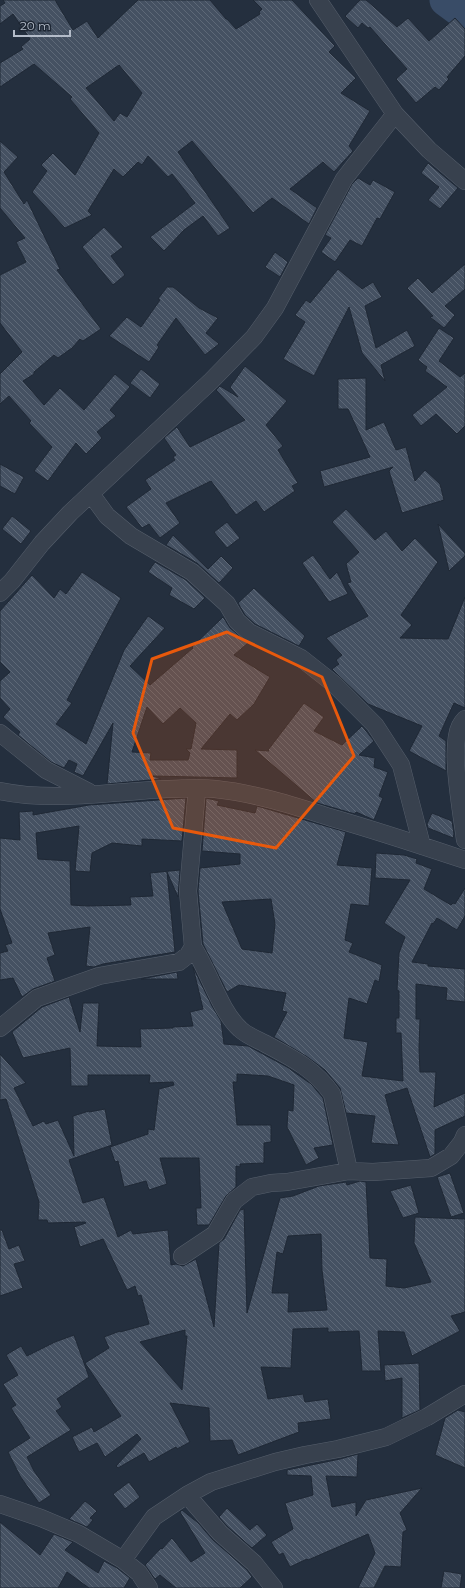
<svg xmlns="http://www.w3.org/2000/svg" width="465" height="1588" font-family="Montserrat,sans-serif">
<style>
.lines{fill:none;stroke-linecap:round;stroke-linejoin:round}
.river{stroke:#394c67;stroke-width:33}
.building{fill:url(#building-back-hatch);stroke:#1f2835;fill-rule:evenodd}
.minor-casing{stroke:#565f6c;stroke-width:18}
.minor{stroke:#38414e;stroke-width:17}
.marked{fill:#e8590c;fill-opacity:0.2;stroke:#e8590c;stroke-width:3;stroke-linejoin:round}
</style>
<defs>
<pattern id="building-back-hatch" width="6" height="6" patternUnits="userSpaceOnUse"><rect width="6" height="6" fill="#455162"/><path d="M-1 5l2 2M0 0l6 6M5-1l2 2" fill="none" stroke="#5d6877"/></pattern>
</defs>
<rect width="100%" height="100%" fill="#242f3e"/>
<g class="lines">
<path class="river" d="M446,0L465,14"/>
</g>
<path class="building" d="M3,0H55L73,30L87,21L98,38L138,0H210L226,19H227L236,29L260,14L259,12L262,9L253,0H292L335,46L329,52L356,78L341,93L370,111L349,146L353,151L334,172L323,162L290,189L317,208L309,224L272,198L253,213L192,141L178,152L230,228L218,236L203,216L184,230L164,251L150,237L195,203L172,174L168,177L148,156L142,165L138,162L123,177L114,169L88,211L92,215L65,228L32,192L47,171L41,165L53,153L75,175L99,133L70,99L72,97L34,64L0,87V63L23,49L21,47L30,39L13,14L0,24V6L5,3ZM119,65L142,93L127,117L120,113L114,121L86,88Z
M360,0H366L397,27L408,18L429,41L455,18L465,29V56L447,77L449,79L439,90L435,87L416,103L396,79L407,69L370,27L368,28L362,23L358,28L345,16Z
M0,141L18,157L4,172L24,204L27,200L60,269L57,270L101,329L83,341L80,339L72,348L58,358L54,355L34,372V374L23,381L44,405L60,388L84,410L115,374L130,387L110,410L116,416L97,432L102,438L86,454L76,443L48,481L34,471L52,447L29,423L31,421L9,396L0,404V374L22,352L0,323V275L26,262L16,242L25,238L0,208Z
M428,163L458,188L440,209L428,200L439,187L421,173Z
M358,178L370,185L373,180L395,192L380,219L377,218L362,246L350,240L335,262L321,252L331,238L325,235L352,184Z
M104,227L123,247L111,256L125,275L113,285L82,247Z
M275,252L288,262L280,277L265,267Z
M465,264V289L445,306L455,315L444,328L430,317L433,316L407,288L418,278L432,293Z
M338,269L362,289L373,282L382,297L365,306L376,348L407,330L415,346L381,365L385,381L362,353L349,307L314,376L283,359L305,322L295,315L306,300L310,303Z
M167,287H173L199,308L218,318L206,333L219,344L205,355L176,318L157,345L159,347L149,362L109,336L127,317L141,327L160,300L158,299Z
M439,328L454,338L439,361L460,377L465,373V426L457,434L436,414L421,426L412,415L447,387L425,371L427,367L418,360Z
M245,366L287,401L266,425L283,446L278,450L298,483L292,486L295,491L264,512L256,501L236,515L211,481L166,503L180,523L160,538L149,524L142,528L126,507L151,489L145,480L175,460L173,457L176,455L164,438L177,427L190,447L245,420L216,390L220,386L238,397L230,387Z
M141,369L160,384L150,398L130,383Z
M366,378V430L384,422L396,450L406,447L415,481L425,470L440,484L444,500L402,513L389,471L393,467L324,487L320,471L370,457L348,409H338V379Z
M0,464L24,477L15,494L0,486Z
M346,509L375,540L386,531L402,551L415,538L438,562L401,615L412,625L400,638L448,639L465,597V708L454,703L439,736L446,741V771L409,751L422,726L368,704L332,669L339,664L336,660L342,655L326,638L368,616L347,583L351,582L346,564L359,552L332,522Z
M12,516L31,531L21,544L2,529Z
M227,522L240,538L227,548L214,532Z
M438,524L465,553V556L449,571Z
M173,535L208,569L221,556L233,568L219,583L197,563L166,545Z
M313,555L330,579L337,572L348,594L329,602L302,563Z
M155,562L186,580L205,598L194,609L169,595L172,588L148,572Z
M82,572L121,598L67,700L72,703L56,724L86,744L124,650L148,616L165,628L130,666L150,685L193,648L192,647L223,617L230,628L248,643L234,655L270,677L254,704L237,720L230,714L201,749L237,750V778L153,776L161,779L107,784L113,723L83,776L74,772L77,764L69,760L64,768L51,762L18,735L20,732L3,717L10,709L0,698V681L10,672L0,662V611L32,575L54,598L60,589L66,594ZM147,707L163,724L180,708L196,723L191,749H186L190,753L188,760H150L151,753L132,752Z
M254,588L305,636L299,646L255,624L245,615L238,603Z
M304,703L324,717L314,731L342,745L362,726L374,741L359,755L375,758L374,767L388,772L379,796L383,798L374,820L356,812L355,814L317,803L255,750L269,751L268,750Z
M186,798L182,841L142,839V846L112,843L92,853L90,872L75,871L79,826L36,833L38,859L70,861L71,905L88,906L131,905L130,897L153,896L150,873L180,870L178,897L167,872L175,952L103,964L94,967L86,966L90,927L48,933L55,955L47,958L55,981L33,989L22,997L13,978L0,980V953L8,951L5,945L12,943L0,909V838L20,840L19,812L33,811V815L89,805Z
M206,798L219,801L217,805L255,813L257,806L346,832L337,865L372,868L369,906L351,904L345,940L353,943L349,952L382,965L379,982L375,980L367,1004L349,998L344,1038L368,1042L362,1076L403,1081L401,1033H396V1018H399V991L397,990L399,953L405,937L384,923L410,880L375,878L376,853L404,855L417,859L416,863L432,869L424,889L451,905L453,903L455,904L465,888V916L457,930L437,918L433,924L432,923L412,962L428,964V966L465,969V1002L446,1000L447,988L416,984V1019H420L419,1048L420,1072H436L434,1107L465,1093V1116L435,1130V1154L430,1157L407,1088L385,1095L399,1145L371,1143L375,1116L346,1113L340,1088L325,1070L306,1056L274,1037L287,1012L282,1011L286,993L239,985L227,992L203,944L198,891L200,868L240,864V854L202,851ZM271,899L275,924L272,953L242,949L222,902Z
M432,813L452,821L454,834L453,838L428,828L427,824Z
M193,967L212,1006L221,1021L224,1044L248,1046L287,1067L311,1084L323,1098L333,1145L314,1148L319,1158L306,1165L287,1127L288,1110L293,1111L294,1085L268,1076L237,1074V1082H233L237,1125H271V1142L264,1143V1163L240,1164V1167L236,1166V1187L226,1196L209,1225H197L196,1208H201L199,1158H160L167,1184L149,1190L146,1181L124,1187L118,1161L115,1162L110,1147L148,1134V1129L154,1130L159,1089L174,1085L173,1082L149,1083L150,1075H88V1086H71L70,1048L23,1058L12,1032L42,1007L69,997L80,1032L83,1003H99L97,1046L141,1047L140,1029L173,1028V1027L193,1026L190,1012L203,1009Z
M177,972L178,979H141Z
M0,1054L26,1083L14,1088L33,1126L44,1121L46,1124L58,1120L74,1156L73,1116L89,1111V1112L105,1109L112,1145L69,1160L83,1203L104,1197L118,1237L131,1230L133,1234L168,1230L171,1265L176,1264L183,1266L196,1259L214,1327L219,1243L224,1239L240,1210L244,1209L247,1313L280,1198L293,1196L319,1186L346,1182L347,1185L360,1181L366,1182L370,1258L387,1259L386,1286L404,1288L431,1282L414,1243L415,1217L465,1219V1312L451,1316L460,1331L412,1356L404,1332L378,1331L381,1371H362L359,1331L328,1332V1328L293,1329L291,1368L261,1367L268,1399L303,1394L305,1402L328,1399L331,1419L298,1423L299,1432L238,1455L232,1440L210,1441L209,1408L170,1403L190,1442L177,1449L176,1447L149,1462L144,1453L118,1468L116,1466L141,1439L137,1434L105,1457L97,1443L79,1452L72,1437L92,1427L94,1432L121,1416L85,1363L109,1348L104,1337L120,1331V1332L149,1324L141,1295L138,1296L135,1286L127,1290L103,1239L80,1247L74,1227L86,1223L85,1222L48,1223L47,1220H38L39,1202L6,1099L0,1100ZM321,1234L322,1270L327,1310L288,1312L289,1293H272L277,1252L283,1254L288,1236ZM185,1330V1336H187L182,1390L140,1342Z
M450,1173L464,1213L451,1217L437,1177Z
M411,1185L419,1213L403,1218L390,1191Z
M0,1230H2L9,1249L19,1245L25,1261L14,1264L23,1288L0,1296Z
M74,1335L89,1377L57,1399L62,1407L56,1411L71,1430L27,1457L34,1471L51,1495L39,1503L20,1476L8,1452L30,1438L11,1408L16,1405L3,1384L18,1375L6,1355L21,1346L27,1356L55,1342Z
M419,1363L420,1410L402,1418V1378L385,1381L384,1365Z
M458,1410L465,1412V1468L435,1455L445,1418Z
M358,1454L357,1477L326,1476L332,1507L356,1502V1516L366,1500L422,1488L400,1513L407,1530L403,1532L401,1567L385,1566L374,1588H358L375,1553L368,1534L308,1560L307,1559L290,1567L283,1553L279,1555L271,1542L293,1529L285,1503L313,1495L311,1476L287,1475V1470L340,1459Z
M129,1482L140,1497L125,1509L113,1494Z
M85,1501L97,1511L90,1518L93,1520L87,1527L69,1519Z
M227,1508L250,1530L257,1524L267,1535L252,1548L227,1526L219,1517Z
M182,1510L198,1523L213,1540L247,1570L252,1577L240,1588H176L160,1575L155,1579L145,1565L161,1548L162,1549L172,1538L191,1562L205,1553L180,1512Z
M0,1522L40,1555L54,1534L73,1542L65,1550L98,1573L104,1561L117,1568L130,1578L124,1588H89L67,1572L58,1588H0Z
M444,1571L462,1574L460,1588H441Z"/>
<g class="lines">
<g class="minor-casing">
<path id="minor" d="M318,0L395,114L429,150L465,181
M91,494L107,516L131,536L192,572L227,604L237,621L249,632L301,658L334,684L375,725L401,765L422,846
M0,593L12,581L42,543L70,513L211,381L254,337L275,308L344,179L395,114
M465,719C463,721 461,724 460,726C449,748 462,814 465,840
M0,733L46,770L89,792
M0,791C53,802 112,792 166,789C182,789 199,787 215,789C254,793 292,805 329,817C375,830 420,845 465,860
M0,1028L37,998L99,976L179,962L188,955L193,947L188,891L197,789
M349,1171L373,1172L431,1168L451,1156L462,1142L465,1135
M182,1256L215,1234L234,1201L252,1187L271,1183L287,1182L349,1171L332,1094C314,1068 290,1057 264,1043C256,1039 246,1035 240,1029C220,1011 209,971 193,947
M187,1495L220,1533L254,1563L274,1588
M0,1504L41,1518L79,1534L123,1560L139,1573L149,1588
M123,1560L154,1517L187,1495L211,1482L275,1462L305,1455L338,1449L386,1437L427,1417L465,1394"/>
</g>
<use href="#minor" class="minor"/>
</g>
<path class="marked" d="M227,632L322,677L354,756L276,848L173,828L133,733L152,659Z"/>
<path d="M14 30v6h56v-6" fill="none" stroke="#b4bcc9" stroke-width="2"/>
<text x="20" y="30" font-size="12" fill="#b4bcc9" stroke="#1d2633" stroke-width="3" paint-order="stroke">20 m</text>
</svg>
